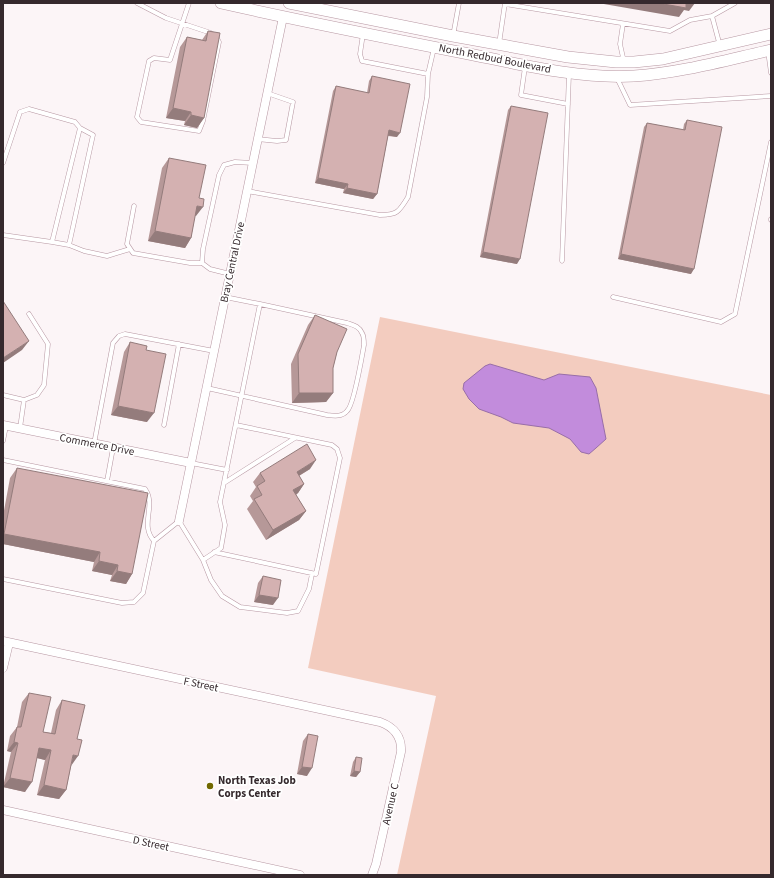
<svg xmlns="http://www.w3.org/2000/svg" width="774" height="878" font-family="'Source Sans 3',sans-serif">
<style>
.green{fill:#f3ccbf}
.water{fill:#c28cdc;stroke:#986ea8}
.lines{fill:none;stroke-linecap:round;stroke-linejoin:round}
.lane-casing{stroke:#b797a2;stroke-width:5}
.street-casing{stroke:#b797a2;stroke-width:9}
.secondary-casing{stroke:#b797a2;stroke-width:12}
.lane{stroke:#fff;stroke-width:4}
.street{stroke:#fff;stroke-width:8}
.secondary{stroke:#fff;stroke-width:11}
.wall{fill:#b69898}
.shaded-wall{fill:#947c7c}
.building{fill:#d4b1b1;stroke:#947c7c}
.poi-dot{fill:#716800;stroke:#fff;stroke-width:1.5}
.labels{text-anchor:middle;stroke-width:3.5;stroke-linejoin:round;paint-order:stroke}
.street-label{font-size:11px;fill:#35292d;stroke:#fff}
.poi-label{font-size:11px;font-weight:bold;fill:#35292d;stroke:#fff;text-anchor:start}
</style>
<rect width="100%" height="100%" fill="#fcf5f7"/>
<path class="green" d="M380,317L771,395V875H397L436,696L308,668Z"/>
<path class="water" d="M490,364L544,380L559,374L590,377L596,388L606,439L596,448L589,454L581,452L570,439L549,428L513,423L501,417L479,409L469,399L463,389L464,383L485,366Z"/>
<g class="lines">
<g class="lane-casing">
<path id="lane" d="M137,3L166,18L211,33
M189,3L170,60L154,58L149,61L137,117L141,122L199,131L203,121L219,42L216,36
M505,4L670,31L690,20L712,16L735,3
M712,16L720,46
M623,24L620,44L624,62
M363,34L360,54L362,61L428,74
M453,36L459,3
M499,44L505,3
M768,51L771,73
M525,67L521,95L568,104
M617,78L630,105L771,96
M257,139L277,141L286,140L293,102L267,93
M3,163L20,112L29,109L75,122L80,128L52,242L3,235
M247,191L380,215C397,215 399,212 408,197L427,97L428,74L434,48
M134,206L127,244L133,253L190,263H202
M771,219V220
M52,242L69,245L93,135L80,128
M69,245L84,251L107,256L130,249
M562,261L569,74
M230,274L210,269L202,263L203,249L219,175L224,165L235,162L253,163
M613,297L721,322L735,314L771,142
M207,388L327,415C334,416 342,417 347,411C354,405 362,356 364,345C364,342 364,336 362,333C359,326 353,325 347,323L260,304
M3,395L24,400
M164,425L179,344
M20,428L24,400L37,395L44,385L48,344L29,314
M3,441L6,426
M94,444L113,343L119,336L125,334L214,351
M3,460L145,489C157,506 139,524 154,541L179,521L203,560L221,548L225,525L220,502L260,304L225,297
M191,463L227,470
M107,481L113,448
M224,483L295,438
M214,552L316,574L340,458L337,449L332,445L236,425
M203,560L211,580L222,596L240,607L287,613L298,611L309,589L312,574
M3,579L122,603L134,602L143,593L154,541"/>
</g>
<g class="street-casing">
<path id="street" d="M3,425L191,463
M179,521L283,17
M3,641L380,722C394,727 402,737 401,752L376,864L372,875
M3,668L9,643
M3,810L300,875"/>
</g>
<g class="secondary-casing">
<path id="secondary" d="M221,3C301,21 382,37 464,53C519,64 577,79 634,76C680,73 726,60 771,50
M289,3L453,36L568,57L616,62H634L663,59L771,34"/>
</g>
<use href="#lane" class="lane"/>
<use href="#street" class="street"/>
<use href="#secondary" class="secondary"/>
</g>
<path class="wall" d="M208,31L204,118L197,128L184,125L185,121L166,118L180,47L187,37L202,40Z
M372,76L397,137L388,136L377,194L373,199L343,193L344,189L315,183L333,91L336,86L367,93L369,81Z
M511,106L517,264L480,257L508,110Z
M687,120L691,274L618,259L644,127L647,123L683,130L684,124Z
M169,158L196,216H195L191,238L185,248L148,241L162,168Z
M315,315L337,352L333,368V393L326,402L292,403L291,364L308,325Z
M130,342L146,350L147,422L111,415L124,352Z
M17,468L132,574L126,584L110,581L112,575L92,571L94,562L3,544V516L10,478Z
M310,469L299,476L304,484L298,493L296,495L306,511L299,520L266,540L247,509L253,501L250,496L256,487L253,482L260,473Z
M263,576L273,605L254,602L258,583Z
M29,693L43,732L51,733L56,710L62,700L71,766L66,790L59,799L37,795L45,760L37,758L25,792L3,787L11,752L7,751L10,736L17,727L22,702Z
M308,734L307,776L297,774L303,741Z
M356,757L360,772L356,777L350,776L353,762Z"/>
<path class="shaded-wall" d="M598,3H695L689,11L684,10L679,17Z
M173,108L191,112L185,121L166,118Z
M191,115L204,118L197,128L184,125Z
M389,130L400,133L397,137L386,135Z
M318,178L348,184L344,189L315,183Z
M347,188L377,194L373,199L343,193Z
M197,206L203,207L196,216L191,215Z
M155,231L191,238L185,248L148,241Z
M483,252L520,259L517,264L480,257Z
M621,254L694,269L691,274L618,259Z
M29,341L22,350L3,363V358Z
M299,393H333L326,402L292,403Z
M118,406L154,413L147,422L111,415Z
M316,460L310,469L290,481L297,472Z
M304,484L298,493L287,500L293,490Z
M306,511L299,520L266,540L273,530Z
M4,534L100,552L94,562L3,544V536Z
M99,561L118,565L112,575L92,571Z
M117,571L132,574L126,584L110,581Z
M259,595L278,598L273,605L254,602Z
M14,742L18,743L11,752L7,751Z
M39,748L51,750L45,760L33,757Z
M73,755L78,756L71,766Z
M302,767L312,768L307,776L297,774Z
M354,771L360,772L356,777L350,776Z
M10,778L32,782L25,792L3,787Z
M44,785L66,790L59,799L37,795Z"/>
<path class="building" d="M658,3H686V8Z
M208,31L220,33L204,118L191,115V112L173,108L187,37L206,41Z
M372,76L410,84L400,133L389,130L377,194L347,188L348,184L318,178L336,86L369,93Z
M511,106L548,113L520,259L483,252Z
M687,120L722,127L694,269L621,254L647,123L685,130Z
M169,158L206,165L199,198L204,199L203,207L197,206L191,238L155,231Z
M3,301L29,341L3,358Z
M315,315L347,329L337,352L333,368V393H299L298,354Z
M130,342L147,346L146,350L166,354L154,413L118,406Z
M307,444L316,460L297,472L304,484L293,490L306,511L273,530L254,499L262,495L257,486L265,481L260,473Z
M17,468L148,493L132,574L117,571L118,565L99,561L100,552L4,534Z
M263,576L281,580L278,598L259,595Z
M29,693L51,697L43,732L55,734L62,700L85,705L77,739L82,740L78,756L73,755L66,790L44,785L51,750L39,748L32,782L10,778L18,743L14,742L17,727H21Z
M308,734L318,736L312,768L302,767Z
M356,757L362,758L360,772L354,771Z"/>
<circle class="poi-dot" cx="210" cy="786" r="4"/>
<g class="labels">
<g class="street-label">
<text transform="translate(495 58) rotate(11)" y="4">North Redbud Boulevard</text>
<text transform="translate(232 262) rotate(-78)" y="4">Bray Central Drive</text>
<text transform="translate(97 444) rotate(11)" y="4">Commerce Drive</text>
<text transform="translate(201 684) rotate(12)" y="4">F Street</text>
<text transform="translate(390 804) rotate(-77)" y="4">Avenue C</text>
<text transform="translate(151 843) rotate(12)" y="4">D Street</text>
</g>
<g class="poi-label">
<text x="218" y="784">North Texas Job<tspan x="218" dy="13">Corps Center</tspan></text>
</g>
</g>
<rect width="774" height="878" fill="none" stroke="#35292d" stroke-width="8"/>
</svg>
